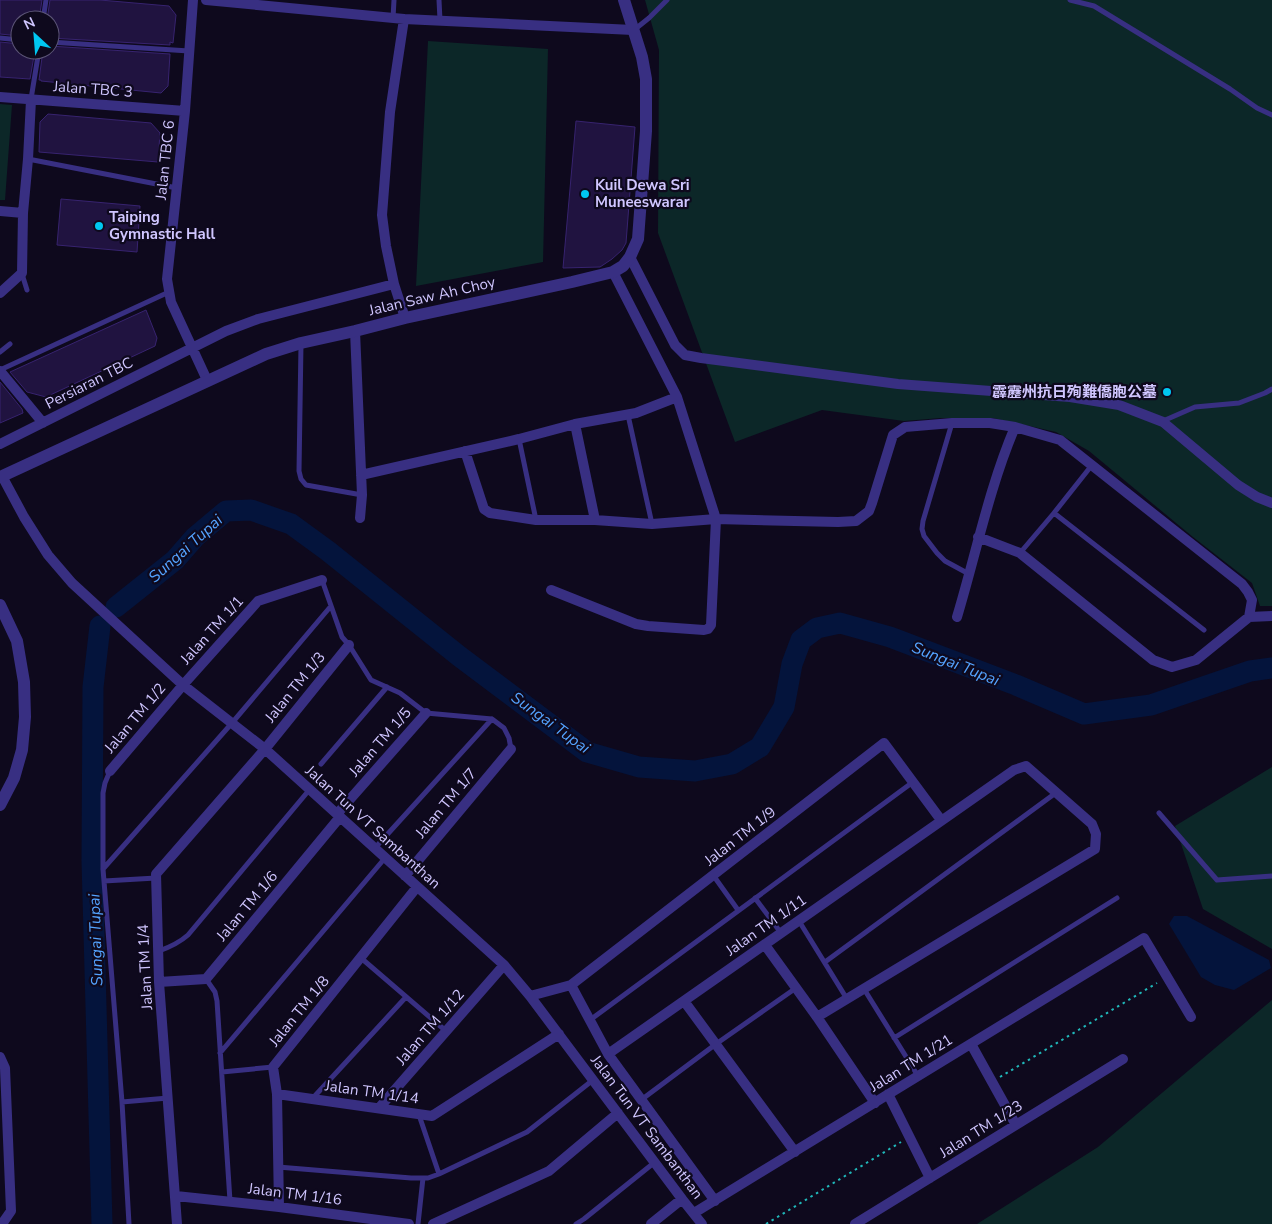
<svg xmlns="http://www.w3.org/2000/svg" width="1272" height="1224" font-family="'Nunito Sans','Noto Sans SC',sans-serif">
<style>
.green{fill:#0c2728}
.water{fill:#04143c}
.lines{fill:none;stroke-linecap:round;stroke-linejoin:round}
.river{stroke:#04143c;stroke-width:21}
.building{fill:#201340;stroke:#37236f}
.path{stroke:#20b7b9;stroke-width:2;stroke-dasharray:2.5 4;stroke-linecap:butt}
.service{stroke:#382f82;stroke-width:5}
.minor{stroke:#382f82;stroke-width:10}
.tertiary{stroke:#382f82;stroke-width:12}
.poi-dot{fill:#00c7f1;stroke:#0e091d;stroke-width:2}
.labels{text-anchor:middle;stroke-width:4.5;stroke-linejoin:round;paint-order:stroke}
.street-label{font-size:15px;fill:#d0c6ff;stroke:#0e091d}
.poi-label{font-size:15px;font-weight:bold;fill:#d0c6ff;stroke:#0e091d;text-anchor:start}
.water-label{font-size:16px;font-style:italic;fill:#54a3ff;stroke:#0e091d}
</style>
<rect width="100%" height="100%" fill="#0e091d"/>
<path class="green" d="M645,0H1272V606H1260L1252,583L1193,537L1089,451L1056,432L993,418H941L904,421L822,410L735,442L658,233L659,50Z
M428,41L548,49L543,262L416,286Z
M0,104L12,105L5,200H0Z
M1272,767V949L1203,909L1175,826Z
M1272,1000V1224H977L1098,1147Z"/>
<path class="water" d="M1174,916H1187L1269,960L1271,968L1234,990L1215,985L1201,977L1169,924Z"/>
<g class="lines">
<path class="river" d="M116,607L175,560L195,537L226,511L251,510L291,524L328,551L459,656L587,752L639,767L695,771L732,764L760,747L784,707L792,664L801,640L817,628L840,623L890,637L1016,685L1084,714L1151,705L1250,671L1272,668
M100,626L93,687L92,861L102,1224"/>
</g>
<path class="building" d="M0,0H42L39,20H20V36L0,34Z
M50,0H100L169,6L176,15L173,43L170,42V45L50,38V20H47Z
M0,42L20,44V50H35L30,79L0,77Z
M50,46L170,54L168,86L161,93L41,81V80H39L43,50H50Z
M48,114L151,123L160,133L158,162L39,152L40,122Z
M576,121L635,127L626,243L622,250L612,259L600,267L563,268Z
M61,199L140,206L137,252L57,245Z
M146,310L157,338L155,346L46,397L27,392L10,372Z
M0,382L22,409L23,413L0,423Z"/>
<g class="lines">
<path class="path" d="M1000,1077L1157,983
M766,1224L901,1142"/>
<path class="service" d="M439,0L440,20
M1070,0L1094,6L1230,89L1257,108L1272,115
M393,18L394,0
M43,20L46,0
M634,30L649,18L667,0
M0,38L20,40
M50,42L189,51
M31,99L39,50
M28,159L177,188
M22,274L27,290
M301,344L299,471L301,479L306,485L362,495
M0,352L10,344
M0,370L169,292
M628,415L652,524
M1163,421L1195,407L1239,403L1265,393L1272,389
M952,423L923,521L922,529L924,536L937,553L945,561L969,574
M519,439L536,520
M1054,513L1204,630
M1020,553L1054,513L1092,465
M322,580L342,637L349,645L371,680L400,693L426,713L492,719L504,728L509,738L511,749
M321,764L387,687
M110,771L105,783L103,793V869L122,1102L129,1224
M1159,813L1217,880L1272,876
M375,848L492,719
M103,869L232,723L331,606
M713,875L738,910
M104,881L156,878
M755,898L781,933
M799,921L847,999
M159,951C170,947 179,943 188,935L310,789
M361,958L446,1031
M825,962L1057,792
M206,979L215,992L217,1001L230,1201
M864,989L918,1076
M590,1020L913,782
M894,1038L1117,898
M220,1053L385,858
M222,1072L273,1067
M312,1099L406,997
M641,1100L716,1044L796,988
M122,1102L168,1098
M419,1115L439,1174
M278,1167L411,1178H428L439,1174L527,1132L593,1080
M418,1224L423,1178
M576,1224L584,1219L655,1162"/>
<path class="minor" d="M193,0L185,111L167,279L171,302L207,380
M206,0L404,19L633,30
M404,19L390,112L382,215L386,246L394,284L405,318
M0,97L185,111
M0,211L23,213
M630,257L675,345L685,355L701,358L898,384L1070,397L1119,405L1163,422L1238,485L1257,497L1272,503
M0,293L22,273L23,213L28,159L31,100
M355,331L362,495L360,518
M0,371L43,423
M575,424L595,520
M0,444L226,331L258,319L394,284
M465,451L484,509L490,513L536,520H595L652,524L716,519L838,522L856,521L869,511L872,503L893,435L905,427L952,423H990L1015,427L1060,440L1242,584L1248,592L1252,600L1249,617L1196,660L1172,667L1153,660L1020,553L978,537
M361,475L519,439L575,424L636,413L677,397
M2,476L24,517L48,555L72,583L183,685L265,749L504,965L530,996L682,1199L702,1224
M551,590L636,624L648,626L704,630L708,629L711,625L716,519L677,397L613,272
M957,617C976,554 989,488 1015,427
M1249,617L1272,616
M110,771L183,685L258,601L322,580
M337,814L426,713
M405,876L511,749
M765,945L817,1017L875,1103
M159,982L206,979L340,817
M571,985L608,1054L715,1201
M530,996L571,985L884,743L941,820
M684,1001L795,1152
M971,1044L1016,1125
M608,1054L1014,770L1026,766L1092,824L1096,834L1095,849L817,1017
M0,1057L5,1068L11,1211L2,1224
M277,1094L432,1116L559,1034
M888,1094L930,1178
M379,1108L504,965
M176,1196L279,1207L409,1224
M279,1207L277,1094L273,1067L417,887
M694,1213L1144,938L1191,1017
M177,1224L159,982L156,874L265,749L349,645
M433,1224L549,1171L618,1113
M651,1224L682,1199
M855,1224L1123,1059"/>
<path class="tertiary" d="M0,477L266,354L301,343L355,331L405,318L572,282L613,272L623,266L630,257L638,239L646,131V79L642,57L624,0
M0,605L17,641L24,682L25,717L22,750L14,778L0,805"/>
</g>
<g class="poi-dot">
<circle cx="585" cy="194" r="5"/>
<circle cx="99" cy="226" r="5"/>
<circle cx="1167" cy="392" r="5"/>
</g>
<g class="labels">
<g class="street-label">
<text transform="translate(93 89) rotate(4)" y="5">Jalan TBC 3</text>
<text transform="translate(165 160) rotate(-84)" y="5">Jalan TBC 6</text>
<text transform="translate(432 296) rotate(-13)" y="5">Jalan Saw Ah Choy</text>
<text transform="translate(89 383) rotate(-27)" y="5">Persiaran TBC</text>
<text transform="translate(212 630) rotate(-48)" y="5">Jalan TM 1/1</text>
<text transform="translate(295 687) rotate(-51)" y="5">Jalan TM 1/3</text>
<text transform="translate(135 718) rotate(-50)" y="5">Jalan TM 1/2</text>
<text transform="translate(380 742) rotate(-49)" y="5">Jalan TM 1/5</text>
<text transform="translate(446 803) rotate(-50)" y="5">Jalan TM 1/7</text>
<text transform="translate(373 827) rotate(42)" y="5">Jalan Tun VT Sambanthan</text>
<text transform="translate(740 836) rotate(-38)" y="5">Jalan TM 1/9</text>
<text transform="translate(247 906) rotate(-50)" y="5">Jalan TM 1/6</text>
<text transform="translate(766 925) rotate(-35)" y="5">Jalan TM 1/11</text>
<text transform="translate(145 967) rotate(-93)" y="5">Jalan TM 1/4</text>
<text transform="translate(299 1011) rotate(-51)" y="5">Jalan TM 1/8</text>
<text transform="translate(430 1027) rotate(-49)" y="5">Jalan TM 1/12</text>
<text transform="translate(911 1063) rotate(-32)" y="5">Jalan TM 1/21</text>
<text transform="translate(372 1092) rotate(8)" y="5">Jalan TM 1/14</text>
<text transform="translate(647 1127) rotate(53)" y="5">Jalan Tun VT Sambanthan</text>
<text transform="translate(981 1129) rotate(-32)" y="5">Jalan TM 1/23</text>
<text transform="translate(295 1194) rotate(7)" y="5">Jalan TM 1/16</text>
</g>
<g class="poi-label">
<text x="595" y="190">Kuil Dewa Sri<tspan x="595" dy="17">Muneeswarar</tspan></text>
<text x="109" y="222">Taiping<tspan x="109" dy="17">Gymnastic Hall</tspan></text>
<text x="1157" y="397" text-anchor="end">霹靂州抗日殉難僑胞公墓</text>
</g>
<g class="water-label">
<text transform="translate(185 548) rotate(-42)" y="6">Sungai Tupai</text>
<text transform="translate(956 663) rotate(22)" y="6">Sungai Tupai</text>
<text transform="translate(551 722) rotate(36)" y="6">Sungai Tupai</text>
<text transform="translate(95 940) rotate(-92)" y="6">Sungai Tupai</text>
</g>
</g>
<g transform="translate(35 35) rotate(334)"><circle r="24" fill="#0e091d" stroke="#5c5577"/>
<path d="M0-4L9 19L0 12L-9 19Z" fill="#00c7f1"/>
<text y="-8" font-size="14" font-weight="bold" text-anchor="middle" fill="#d0c6ff">N</text>
</g>
</svg>
